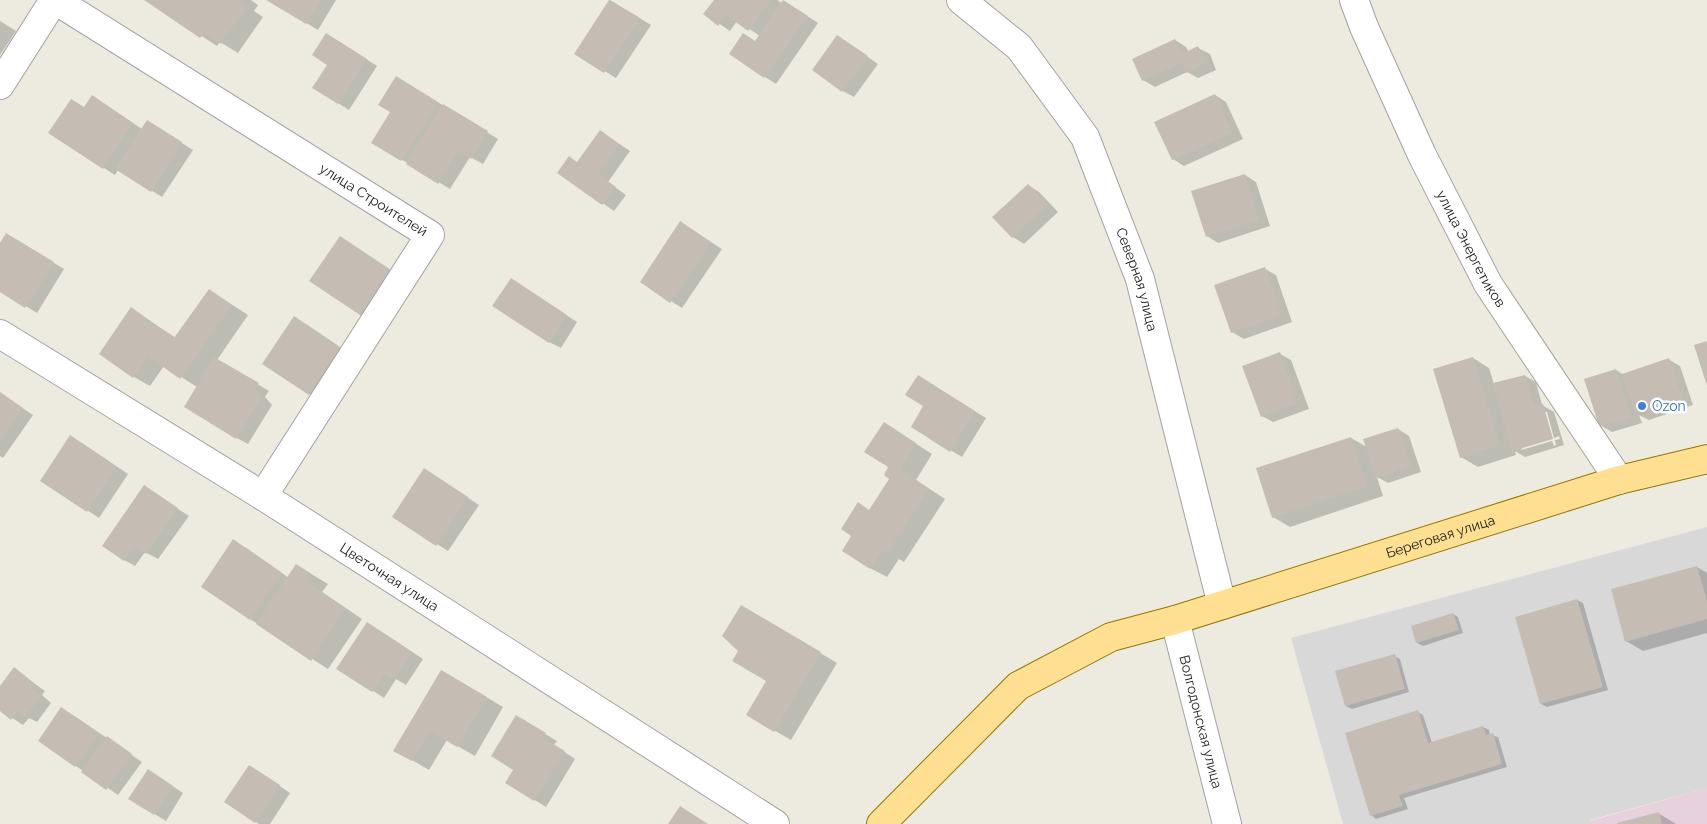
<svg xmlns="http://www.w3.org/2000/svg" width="1707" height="824" font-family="Raleway,sans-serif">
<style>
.residential{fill:#d9d8d8}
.industrial{fill:#e7d1df}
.shadow{fill:#0003;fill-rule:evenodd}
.building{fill:#c5bdb3}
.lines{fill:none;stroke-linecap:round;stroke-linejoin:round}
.minor-casing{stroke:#a2a2a2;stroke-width:30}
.major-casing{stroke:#917700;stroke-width:30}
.minor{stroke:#fff;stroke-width:28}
.major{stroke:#ffe092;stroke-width:28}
.shop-dot{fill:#3f7fe0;stroke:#fff;stroke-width:2}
.labels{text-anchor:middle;stroke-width:5;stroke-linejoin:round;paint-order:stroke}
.street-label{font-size:14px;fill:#1b1b1b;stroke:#fff}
.shop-label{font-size:14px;fill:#366cbe;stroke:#fff;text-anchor:start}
</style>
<rect width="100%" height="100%" fill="#edebdf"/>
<path class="residential" d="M1707,527V788L1590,820L1591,824H1343L1291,638Z"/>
<path class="industrial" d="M1707,788V824H1591L1590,821Z"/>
<path class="shadow" d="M146,0H251L258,5L254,11L263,17L238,53L220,42L217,46Z
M269,0H336L318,30Z
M610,0L651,25L616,78L576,53Z
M715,0H778L782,4L784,1L818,23L776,84L765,77L756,42L760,36L737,21L730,31L705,14Z
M0,21L16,31L0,55Z
M837,36L878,64L854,97L843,91Z
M1175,40L1186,47L1189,52L1198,48L1210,54L1216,70L1198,78L1187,72L1155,87L1143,80Z
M338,41L377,66L349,110L338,103L329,64Z
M408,84L498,139L483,164L470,157L450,189L373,142Z
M1215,95L1226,102L1243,139L1184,166L1173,159Z
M103,103L142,129L158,128L193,150L162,197L118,170L115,175L104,168L84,108Z
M600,131L630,151L608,182L626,195L614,211L559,173L578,163Z
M1245,175L1256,182L1270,226L1218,243L1207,236Z
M1028,185L1039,192L1058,212L1024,244L1013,237L994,217Z
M681,223L722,249L682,308L641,282Z
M18,241L64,269L37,313L0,290V245Z
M1265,269L1276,275L1292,322L1244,339L1232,332Z
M522,286L577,322L561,348L549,342Z
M209,290L248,315L217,360L269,391L265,397L272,405L248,444L237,438L197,387L164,366L150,386L134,377L132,309L176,338Z
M306,324L351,355L321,400L309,394Z
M1280,354L1291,360L1309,409L1273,422L1262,416Z
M1473,358L1489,368L1494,384L1525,376L1536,382L1542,405L1554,412L1564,445L1525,457L1515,451L1516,455L1478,467L1461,457ZM1544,412H1547L1554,438L1559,436L1560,439L1555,440L1556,445L1554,446L1552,441L1521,450Z
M1668,359L1680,366L1693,405L1649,420L1639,415L1642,423L1612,432L1600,425L1616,370L1624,375Z
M929,384L986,418L962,457L912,427L925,406Z
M0,393L33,415L3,458L0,456Z
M884,423L932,454L916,480L945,499L904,562L899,559L887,577L870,568V511L891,478Z
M1398,429L1409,436L1421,472L1388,483L1377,477L1383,496L1290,527L1273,517L1351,438L1367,447Z
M82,443L128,474L99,518L42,480Z
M435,476L479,505L448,551L394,517Z
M145,487L189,516L158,559L145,552L135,566L124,560Z
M245,547L289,578L297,566L313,575L328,584L322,592L362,619L328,669L250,619Z
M1697,567L1707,573V633L1643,651L1626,641Z
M1577,600L1583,603L1608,690L1547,707L1541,704Z
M741,606L837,663L791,740L748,715L768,681L740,651Z
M1453,614L1458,617L1463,633L1423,646L1417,643Z
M379,630L423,659L406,685L396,679L384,698L338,668Z
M1394,656L1400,659L1409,692L1352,709L1346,706L1337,672Z
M14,669L45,691L42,695L51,703L37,722L29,718L23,725L0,710V688Z
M442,671L503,707L475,756L447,740L429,770L395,750Z
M1418,712L1423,715L1432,743L1483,727L1489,730L1490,735L1498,737L1507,767L1404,798L1408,809L1376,819L1371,815Z
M73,715L142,762L118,795L76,766Z
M516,717L557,741L554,745L575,759L546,807L507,783L515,770Z
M261,773L290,793L270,824H259L226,802Z
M159,777L183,793L166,821L130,799Z
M1658,813L1676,824H1620Z"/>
<path class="building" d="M144,0H238L247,6L221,44L204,33L200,38Z
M266,0H321L306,24Z
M609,0L640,18L604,73L574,54Z
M714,0H771L748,31L726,15L718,26L703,14Z
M783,0L808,16L764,78L729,54L743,33L755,41Z
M326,33L367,59L338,104L312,88L327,65L312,55Z
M837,35L868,56L842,92L812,70Z
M1175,39L1182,54L1198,46L1206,63L1186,73L1182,63L1142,81L1132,59Z
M396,76L438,102L401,161L371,143L390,112L378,105Z
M1215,94L1232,133L1172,160L1154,122Z
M92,95L133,123L103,169L48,133L71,99L84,107Z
M443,104L488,131L471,159L458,151L438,184L406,164Z
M147,120L182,142L151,192L115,169Z
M600,130L619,144L598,174L616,187L602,205L557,173L569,156L577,162Z
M1245,174L1259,220L1206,237L1191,191Z
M1028,184L1048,205L1012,238L992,217Z
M680,221L711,242L670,303L640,282Z
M6,233L54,262L25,308L0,292V243Z
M340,236L394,272L363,317L309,281Z
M1265,267L1282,315L1231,333L1214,285Z
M511,278L567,315L549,343L492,306Z
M209,289L232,305L180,379L148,356L133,378L99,354L131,307L174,338Z
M294,316L340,347L309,395L262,364Z
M1707,341V386L1694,345Z
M1280,352L1298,403L1261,417L1242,366Z
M214,357L259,383L255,390L261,398L236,439L184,407Z
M1473,357L1500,445L1460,458L1433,369Z
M1669,358L1683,399L1636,415L1622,374Z
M1616,369L1631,417L1599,426L1584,379Z
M918,375L975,411L950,452L911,427L923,406L905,395Z
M1525,375L1534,406L1543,404L1553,439L1512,451L1493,383Z
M0,392L23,408L0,440Z
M884,422L916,443L900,469L929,489L887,554L882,550L870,569L842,551L851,536L841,529L858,502L869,510L889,479L884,475L888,467L864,452Z
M1398,428L1411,466L1376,478L1363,439Z
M70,435L117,467L87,512L40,481Z
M1351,437L1367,486L1272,518L1256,468Z
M424,468L468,497L436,546L392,517Z
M144,485L178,508L146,554L134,545L124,561L102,546Z
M233,539L282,573L250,620L201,587Z
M296,564L312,574L306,582L346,608L311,661L256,624Z
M1697,566L1707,601V619L1625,642L1611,589Z
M1577,599L1603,687L1540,704L1515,617Z
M741,605L821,652L774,732L746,715L766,681L732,661L738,651L722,636Z
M1453,613L1459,630L1416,643L1411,626Z
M367,622L412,652L394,679L384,674L372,692L336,669Z
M1395,654L1405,689L1345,706L1335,671Z
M14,667L34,683L31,688L41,696L25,717L18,711L11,720L0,711V686Z
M441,670L487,697L457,747L430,731L412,761L393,751Z
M61,707L99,733L75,767L38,741Z
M1418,710L1428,743L1483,726L1486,735L1493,733L1502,764L1399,795L1403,806L1370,816L1345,733Z
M516,715L546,733L543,738L565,751L534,801L505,783L513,770L491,756Z
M107,736L132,754L106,790L81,772Z
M249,765L280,785L255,823L224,802Z
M148,769L173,786L154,815L128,799Z
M680,806L708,824H668Z
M1659,812L1662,824H1617V823Z"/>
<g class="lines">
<g class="minor-casing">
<g id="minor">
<path id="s1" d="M55,0L430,235L263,496"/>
<path id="s2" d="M961,0L1019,47L1085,137L1140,279L1222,605"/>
<path id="s3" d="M1354,0L1364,27L1422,155L1488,284L1619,480"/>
<path d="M0,85L54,0"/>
<path id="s4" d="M0,334L263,496L775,824"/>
<path id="s5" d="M1175,620L1227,824"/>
</g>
</g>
<g class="major-casing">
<g id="major">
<path id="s6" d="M881,824L1018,686L1111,637L1175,620L1619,480L1707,459"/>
</g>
</g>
<use href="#minor" class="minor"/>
<use href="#major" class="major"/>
</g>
<circle class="shop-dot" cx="1642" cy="406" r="5"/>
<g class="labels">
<g class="street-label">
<text dy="5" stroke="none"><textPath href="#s1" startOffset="376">улица Строителей</textPath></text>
<text dy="5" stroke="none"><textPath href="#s3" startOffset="275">улица Энергетиков</textPath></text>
<text dy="5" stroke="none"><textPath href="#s2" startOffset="338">Северная улица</textPath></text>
<text dy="5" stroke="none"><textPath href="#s6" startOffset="644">Береговая улица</textPath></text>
<text dy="5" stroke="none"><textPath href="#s4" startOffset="459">Цветочная улица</textPath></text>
<text dy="5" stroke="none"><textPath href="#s5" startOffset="105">Волгодонская улица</textPath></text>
</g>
<g class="shop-label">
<text x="1652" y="411">Ozon</text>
</g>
</g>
</svg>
